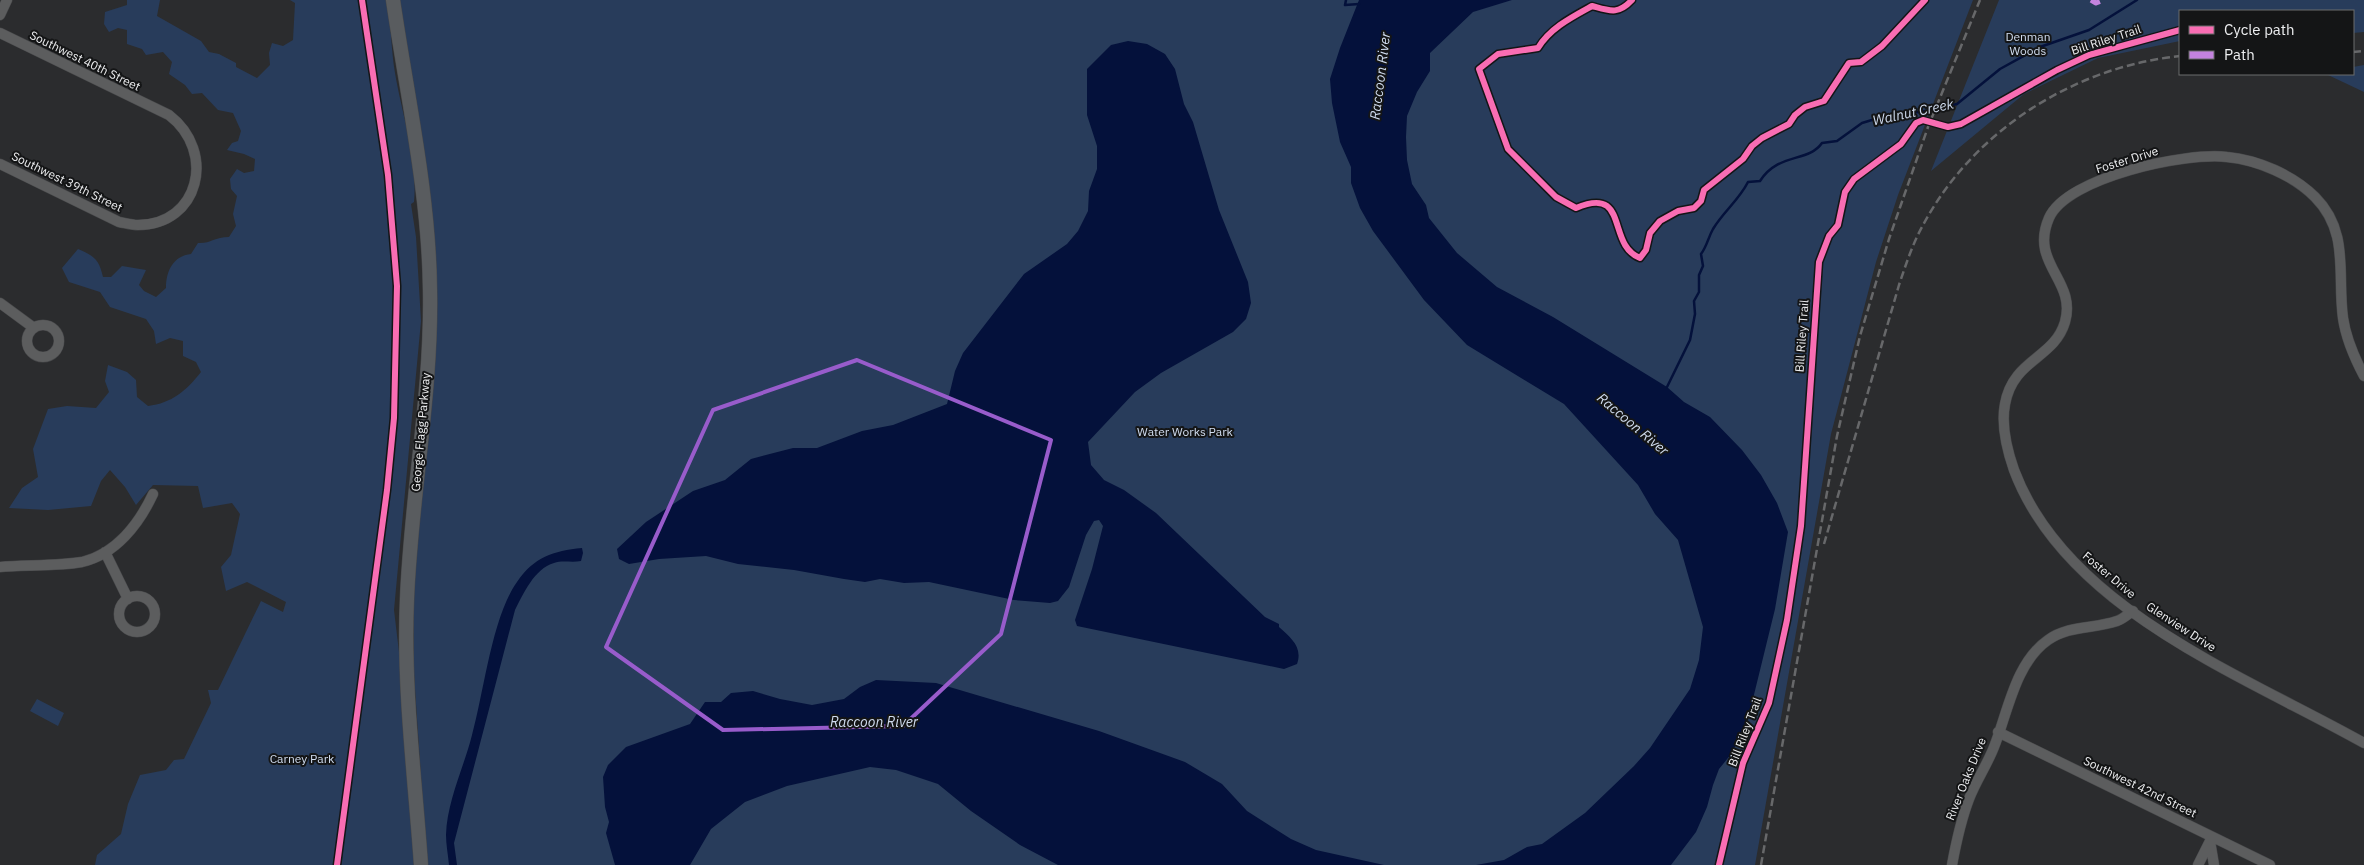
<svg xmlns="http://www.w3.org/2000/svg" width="2364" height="865" font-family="'IBM Plex Sans',sans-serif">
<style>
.green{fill:#283c5b}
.water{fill:#04113b}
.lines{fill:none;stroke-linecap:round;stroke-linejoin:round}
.stream{stroke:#04113b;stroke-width:2.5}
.street-casing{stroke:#47484a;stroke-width:11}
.secondary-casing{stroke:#47484a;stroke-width:15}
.street{stroke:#5c5d5e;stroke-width:10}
.secondary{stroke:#595c5f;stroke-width:14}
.rail{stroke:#67686a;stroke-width:2.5;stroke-dasharray:8 4;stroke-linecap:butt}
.quiet{stroke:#c483df;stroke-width:5;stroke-dasharray:10 5;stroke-linecap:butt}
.cycleway-casing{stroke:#141516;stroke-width:9}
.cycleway{stroke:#f96db3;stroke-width:6}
.marked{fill:none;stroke:#985ccb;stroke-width:4;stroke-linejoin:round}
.labels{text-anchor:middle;stroke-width:4;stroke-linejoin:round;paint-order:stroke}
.park-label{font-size:12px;fill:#d2def1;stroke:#141516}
.street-label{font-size:12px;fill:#edeef0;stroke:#141516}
.water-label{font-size:14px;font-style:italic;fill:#d0dcef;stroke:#141516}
</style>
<rect width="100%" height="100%" fill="#2b2c2e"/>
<path class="green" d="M127,0H160L157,16L201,41L209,52L219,54L236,63V67L257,78L270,65L269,53L272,43L283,46L293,40L295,3L290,0H388C391,24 391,49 395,73C402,115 418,159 414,202L411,204L416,237L421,321L394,610L401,669L415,865H95L97,855L121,834L128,804L140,775L166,770L174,760L184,759L211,703L208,690H218L261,601L283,612L286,602L247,582L226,591L221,567L231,555L240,514L232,503L203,508L198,486L153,485L136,505L125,487L110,470L101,481L91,506L48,510L9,508L22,488L38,477L33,449L48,409L67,406L96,408L109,392L105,381L108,365L127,372L136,380L137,397L148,406C172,403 186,391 201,372L196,362L183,356V341L170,338L156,344L154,331L146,319L110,307L100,292L69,282L62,268L78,249C94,256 99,259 103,277H111L122,266L146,270L139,285L144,291L156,297L166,288C166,271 173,256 191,254L198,243C210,244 214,237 229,237L236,226L233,214L237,196L231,189L230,179L237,169L244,173L254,171L255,159L244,154L227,150L232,143L238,141L241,131L233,113L218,110L202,93L192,94L185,85L169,74L172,62L163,52L146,55L142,49L127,44V30L118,28L109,32L104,24L105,12L127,5Z
M397,0H1973L1898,195L1876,262L1831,434L1755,865H427L414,674L413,578L436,296Z
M1999,0H2364V32L2353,33V11H2180V41L2098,58L2024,94L1931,171Z
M2364,65V92L2326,74H2353V67Z
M37,699L64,713L58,726L30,711Z"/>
<path class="water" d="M1359,0H1512L1473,12L1430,53V71L1417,92L1407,116L1406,137L1407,160L1412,184L1426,205L1429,218L1457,253L1497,287L1553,317L1667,387L1684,402L1710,417L1742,450L1761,475L1777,503L1788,532L1775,609L1749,715L1732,753L1719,769L1713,785L1707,807L1696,832L1671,865H1476L1504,860L1527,847L1542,844L1585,813L1634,766L1650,748L1690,689L1699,660L1703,627L1678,540L1655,514L1638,485L1564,404L1467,345L1424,300L1373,231L1360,208L1351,183V167L1340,142L1332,103L1330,79L1340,48Z
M1128,41L1147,44L1165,54L1175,69L1184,104L1193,122L1219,210L1248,282L1251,303L1246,319L1233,332L1161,373L1135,392L1088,442L1091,465L1104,480L1124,490L1156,513L1265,617L1279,624V627C1291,638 1303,647 1297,664L1284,669L1077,626L1075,620L1092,569L1103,526L1099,520L1094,521L1086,535L1069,587L1058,601L1050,603L1014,600L929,582L904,583L880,579L865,582L844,579L794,570L738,564L706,556L659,559L629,564L619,559L617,549L646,522L693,491L725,480L751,459L793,448H817L862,431L893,425L947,404L955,371L963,353L1024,274L1067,244L1078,231L1088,211L1089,191L1097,169V146L1087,115V69L1111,45Z
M582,548L583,553L581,561C572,563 562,560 554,563C534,569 524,593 515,610L454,843L457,865H449C448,855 446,844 446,835C447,801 464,767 472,735C484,692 492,617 517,582C534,557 553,551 582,548Z
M876,680L936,683L1099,731L1185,762L1222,784L1247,811L1291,839L1316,850L1384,865H1058L1020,845L971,811L938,784L896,770L870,767L787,786L745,802L711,829L690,865H615L606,833L609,822L605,807L603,777L608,765L626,747L690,724L705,702H721L731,693L753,691L780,699L812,705L844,699L860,687Z"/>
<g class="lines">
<path class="stream" d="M1346,0L1345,5L1359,4
M1667,387L1690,340L1695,314L1694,301L1699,292V275L1703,266L1701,254C1707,246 1708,238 1713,229C1723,212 1739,200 1748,182L1760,181C1779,152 1808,163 1822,143L1837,141L1862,123L1895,113L1921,112L1957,104L2000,69L2040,47L2089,30L2137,0"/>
<g class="street-casing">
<path id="street" d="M0,15L7,0
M0,33L169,115C217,152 199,225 138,225C132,225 125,223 119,222L0,164
M0,303L34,328
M27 341a16 16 0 1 1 32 0a16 16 0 1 1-32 0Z
M2364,376C2354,357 2346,339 2343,318C2337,275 2350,232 2315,197C2293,175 2258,160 2227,157C2186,152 2067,177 2049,218C2029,264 2077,280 2065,322C2054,359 2013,359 2005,404C2001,425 2007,450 2014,470C2066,609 2243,675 2364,743
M105,552L128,599
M0,567C23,565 60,566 82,562C116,554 139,524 153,494
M119 614a18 18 0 1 1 36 0a18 18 0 1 1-36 0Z
M1998,732L2270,865
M2210,841L2214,865
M1952,865C1956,843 1961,820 1969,799C1976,781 1987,765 1994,747C2008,712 2015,663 2048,640C2069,625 2094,629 2117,621C2123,619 2128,614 2133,611
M2198,865L2212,837"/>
</g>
<g class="secondary-casing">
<path id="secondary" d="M393,0C407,96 429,193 430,290C432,393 411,496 407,599C403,686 415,778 421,865"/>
</g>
<use href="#street" class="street"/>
<use href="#secondary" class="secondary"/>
<path class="rail" d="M2353,52L2364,51
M1824,544L1899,285C1906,264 1913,243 1923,225C1974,130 2074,67 2180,56
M1761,865L1837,436L1860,336L1889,239L1928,127L1980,0"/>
<path class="quiet" d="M2091,0L2096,3L2103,0"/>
<g class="cycleway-casing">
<path id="cycleway" d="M1632,0C1618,15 1610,11 1592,6C1572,17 1550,28 1538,48L1498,54L1479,69L1508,149L1556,197L1576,208C1630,185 1606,245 1640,258L1646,250L1650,233L1660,221L1678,211L1694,208L1701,201L1704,190L1743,159L1752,146L1762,138L1789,124L1795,115L1805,107L1824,101L1849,63L1861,62L1882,46L1925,0
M337,865L387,490L394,418L397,286L388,175L362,0
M1719,865L1743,763L1769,703L1787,620L1801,526L1819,262L1829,236L1838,225L1845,192L1854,179L1901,144L1916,123L1923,120L1948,127L1961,124L2057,70L2089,55L2180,30"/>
</g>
<use href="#cycleway" class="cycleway"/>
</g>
<path class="marked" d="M857,360L1051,440L1001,634L903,726L723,730L606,647L713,410Z"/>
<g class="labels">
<g class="park-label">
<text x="2028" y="41">Denman<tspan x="2028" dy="14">Woods</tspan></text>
<text x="1185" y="436">Water Works Park</text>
<text x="302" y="763">Carney Park</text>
</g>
<g class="street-label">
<text transform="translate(2106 40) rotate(-18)" y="4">Bill Riley Trail</text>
<text transform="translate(85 61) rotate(26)" y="4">Southwest 40th Street</text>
<text transform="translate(2127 160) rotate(-17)" y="4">Foster Drive</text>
<text transform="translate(67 182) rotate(26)" y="4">Southwest 39th Street</text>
<text transform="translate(1802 336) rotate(-86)" y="4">Bill Riley Trail</text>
<text transform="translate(421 432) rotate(-85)" y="4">George Flagg Parkway</text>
<text transform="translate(2109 575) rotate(40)" y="4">Foster Drive</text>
<text transform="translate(2181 627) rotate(33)" y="4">Glenview Drive</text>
<text transform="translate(1745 732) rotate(-69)" y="4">Bill Riley Trail</text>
<text transform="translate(1966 779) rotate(-68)" y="4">River Oaks Drive</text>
<text transform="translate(2140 787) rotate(26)" y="4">Southwest 42nd Street</text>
</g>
<g class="water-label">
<text transform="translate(1380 76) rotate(-83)" y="5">Raccoon River</text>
<text transform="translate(1913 112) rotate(-12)" y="5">Walnut Creek</text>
<text transform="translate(1633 424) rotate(40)" y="5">Raccoon River</text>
<text x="874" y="727">Raccoon River</text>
</g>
</g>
<rect x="2179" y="10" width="175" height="65" fill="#141516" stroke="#6b6c6d"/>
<rect x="2189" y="26" width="25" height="8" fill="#f96db3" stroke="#6b6c6d"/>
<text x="2224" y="35" font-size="15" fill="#edeef0">Cycle path</text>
<rect x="2189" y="51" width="25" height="8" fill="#c483df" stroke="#6b6c6d"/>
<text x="2224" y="60" font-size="15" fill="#edeef0">Path</text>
</svg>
